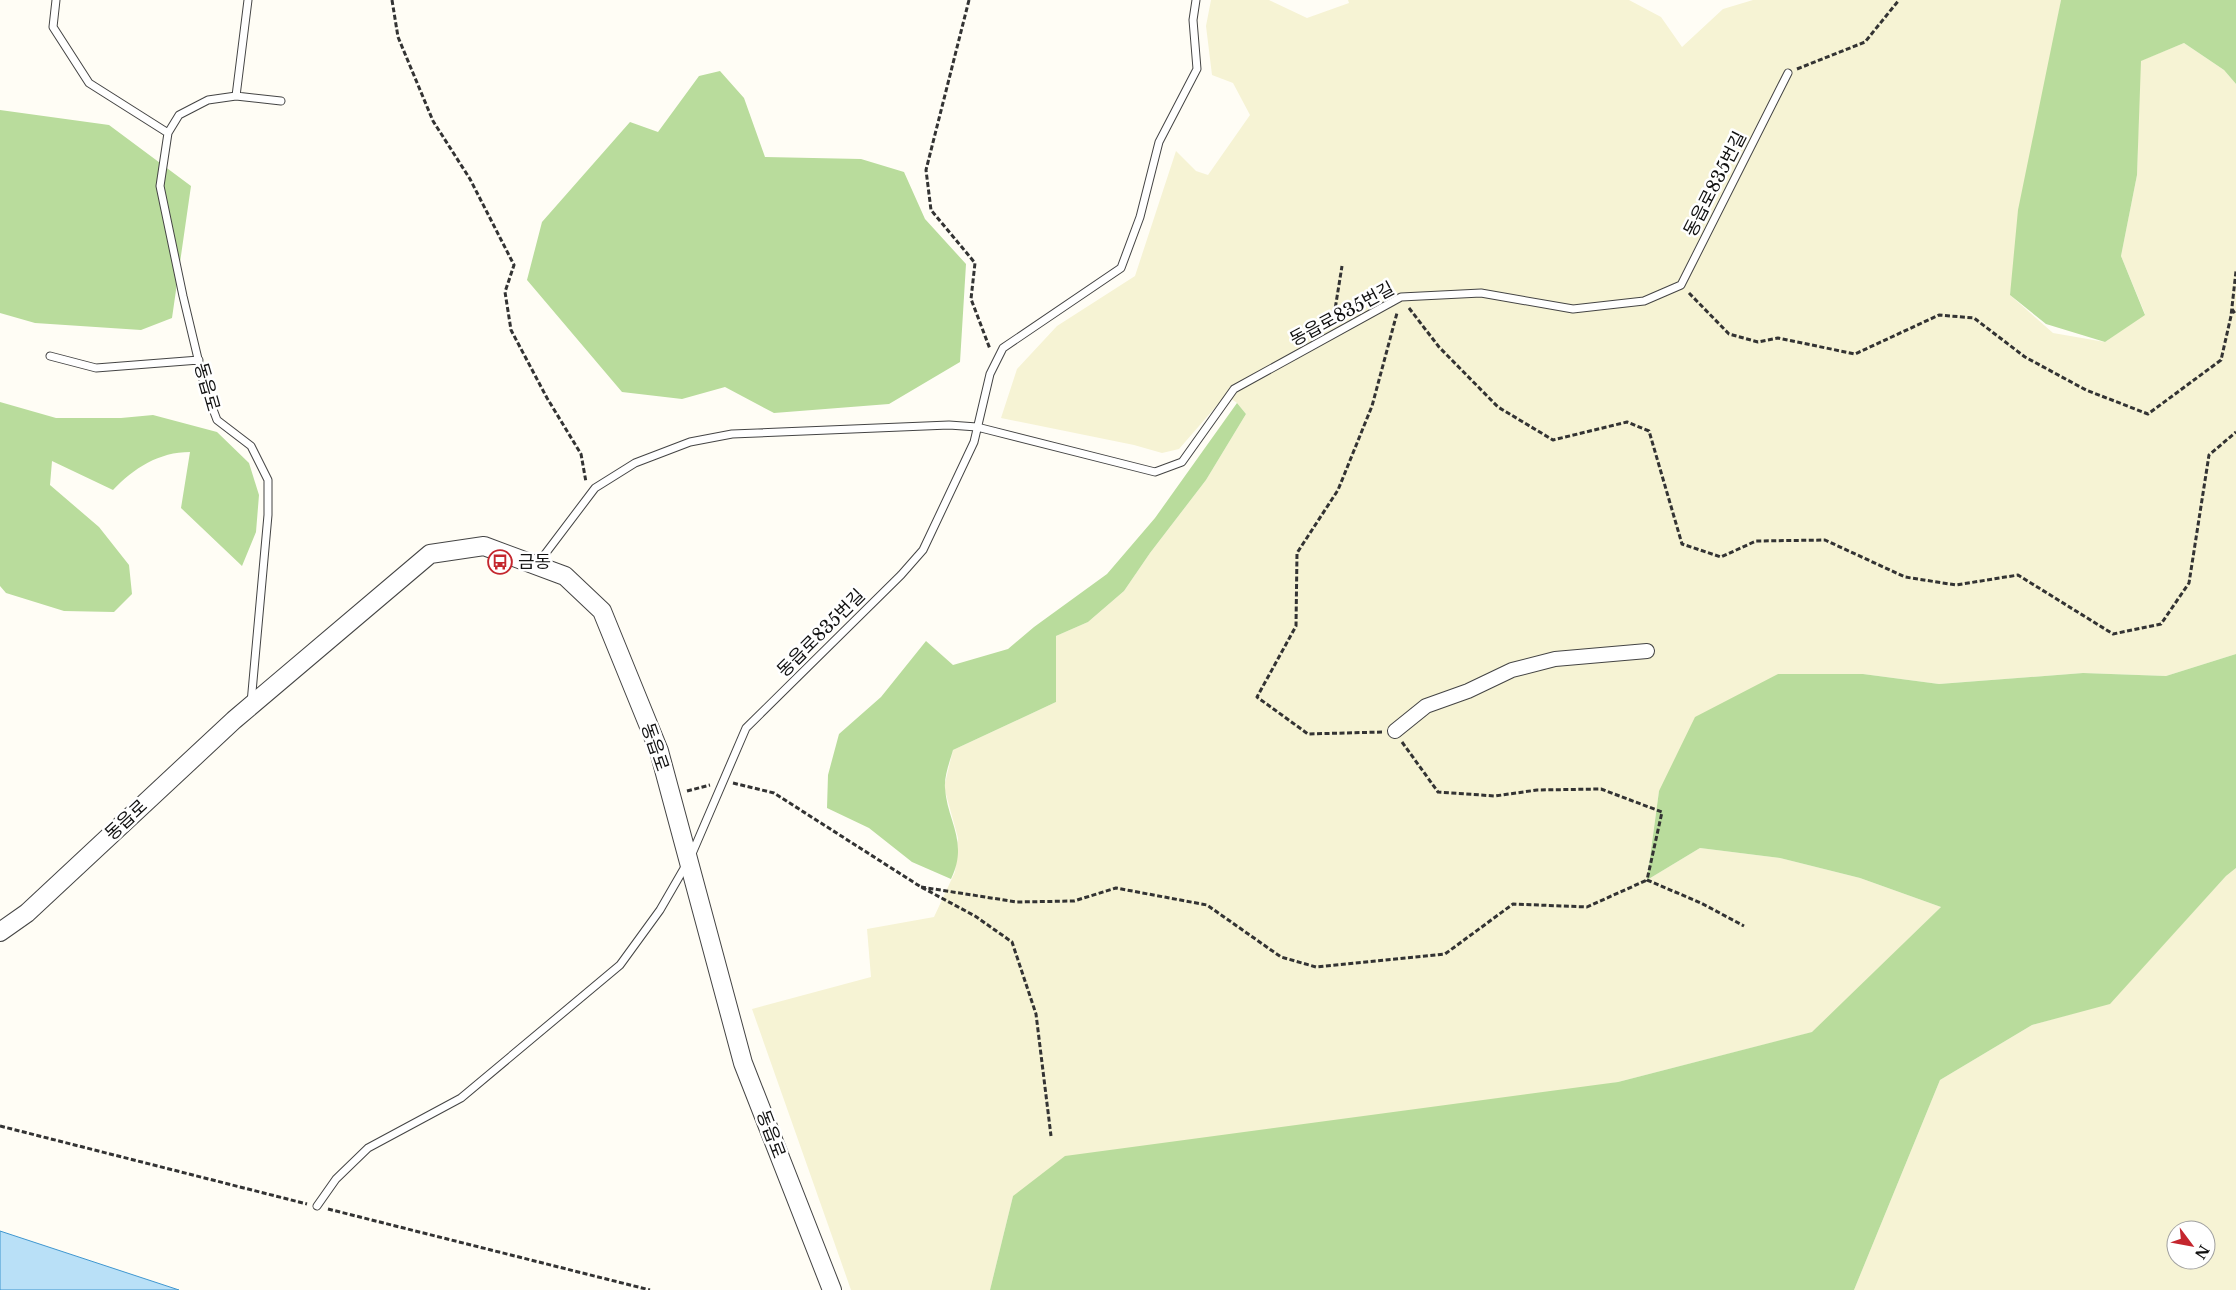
<svg xmlns="http://www.w3.org/2000/svg" width="2236" height="1290" font-family="'Libre Baskerville','Noto Sans KR',serif">
<style>
.farmland{fill:#f6f3d4;fill-rule:evenodd}
.forest{fill:#b9dc9c}
.water{fill:#b9e0f7;stroke:#3f96cf}
.lines{fill:none;stroke-linecap:round;stroke-linejoin:round}
.service-casing{stroke:#444;stroke-width:9}
.minor-casing{stroke:#444;stroke-width:16}
.tertiary-casing{stroke:#444;stroke-width:20}
.path{stroke:#333;stroke-width:3;stroke-dasharray:5 2.5;stroke-linecap:butt}
.service{stroke:#fff;stroke-width:7}
.minor{stroke:#fff;stroke-width:14}
.tertiary{stroke:#fff;stroke-width:18}
.labels{text-anchor:middle;stroke-width:5;stroke-linejoin:round;paint-order:stroke}
.street-label{font-size:18px;fill:#111;stroke:#fff}
.poi-label{font-size:18px;fill:#111;stroke:#fff;text-anchor:start}
</style>
<rect width="100%" height="100%" fill="#fffdf5"/>
<path class="farmland" d="M1211,0H1269L1307,18L1349,3L1348,0H1629L1661,17L1682,47L1723,9L1753,0H2061L2010,295L2053,333L2105,342L2145,314L2121,256L2137,175L2140,61L2184,43L2224,70L2236,84V654L2166,676L2083,673L1939,684L1863,674H1778L1659,791L1647,880L1700,848L1780,858L1860,878L1941,907L1813,1032L1618,1082L1013,1196L990,1290H851L752,1009L871,977L867,929L934,917L955,872L958,838L944,787L953,750L1056,702V636L1088,622L1124,591L1150,553L1206,480L1246,414L1237,403L1226,395L1179,449L1162,453L1134,445L1001,418L1017,369L1057,326L1135,276L1176,151L1196,171L1208,175L1250,115L1233,83L1212,75L1206,26Z
M2236,868V1290H1854L1940,1080L2032,1025L2110,1003L2226,876ZM2176,1230H2206V1260H2176Z"/>
<path class="forest" d="M2061,0H2236V84L2224,70L2184,43L2141,61L2137,175L2121,256L2145,315L2105,342L2046,324L2010,295L2018,210Z
M720,71L744,98L765,157L861,159L904,172L925,219L966,264L960,362L889,404L774,413L725,387L682,399L622,392L527,280L542,222L630,122L658,132L699,76Z
M0,110L109,125L191,186L172,318L141,330L35,323L0,313Z
M0,402L56,418H121L153,415L217,432L249,463L259,495L256,532L242,566L181,508L190,452C159,452 134,468 113,490L52,461L50,485L99,527L129,565L132,594L114,612L64,611L6,593L0,586Z
M1237,403L1246,414L1206,480L1150,553L1124,591L1088,622L1056,636V702L953,750C950,761 944,776 945,788C947,821 969,842 951,879L912,862L869,828L827,808L828,775L839,734L881,697L926,641L953,665L1008,649L1034,627L1107,574L1155,518Z
M2236,654V868L2226,876L2110,1004L2032,1025L1940,1080L1854,1290H990L1013,1196L1065,1156L1618,1082L1812,1032L1941,907L1860,878L1780,858L1700,848L1647,880L1659,791L1695,717L1778,674H1863L1939,684L2083,673L2166,676Z"/>
<path class="water" d="M0,1231L179,1290H0Z"/>
<g class="lines">
<g class="service-casing">
<path id="service" d="M56,0L53,27L89,83L168,133
M236,96L248,0
M50,356L96,368L199,360
M536,566L595,488L635,463L690,442L732,434L949,425L977,427L1155,472L1182,462L1234,389L1401,297L1481,293L1573,309L1644,301L1681,285L1788,73
M251,703L268,515V480L251,446L217,420L205,388L183,296L160,186L168,133L179,115L208,100L236,96L281,101
M691,856L746,728L901,575L923,550L974,442L990,374L1003,348L1121,268L1140,217L1159,142L1197,69L1193,20L1196,0
M317,1206L336,1179L368,1148L461,1098L620,965L660,910L686,865"/>
</g>
<g class="minor-casing">
<path id="minor" d="M1395,731L1426,706L1468,691L1512,670L1555,659L1647,651"/>
</g>
<g class="tertiary-casing">
<path id="tertiary" d="M0,932L27,913L234,720L430,554L484,546L565,576L602,611L659,751L743,1063L832,1290"/>
</g>
<path class="path" d="M392,0L398,37L433,121L470,179L514,265L505,292L511,330L547,398L581,454L586,482
M969,0L926,170L931,210L975,263L971,299L990,349
M1797,69L1865,42L1899,0
M1689,293L1729,334L1758,342L1778,338L1855,354L1939,315L1974,318L2025,357L2086,390L2148,414L2221,360L2231,316L2236,271
M1409,308L1439,347L1498,407L1553,440L1627,422L1649,431L1682,544L1721,557L1756,541L1825,540L1905,577L1956,585L2018,575L2113,634L2161,624L2189,583L2209,455L2236,432
M2232,309L2236,315
M1333,322L1342,266
M1382,732L1308,734L1257,697L1296,626L1297,553L1338,490L1372,406L1397,313
M1402,742L1438,792L1495,796L1537,790L1601,789L1662,812L1647,880L1701,903L1744,926
M733,783L774,793L921,887L975,916L1012,942L1036,1014L1051,1136
M687,791L710,785
M921,887L1017,902L1074,901L1116,888L1207,905L1281,957L1316,967L1445,954L1513,904L1587,907L1647,880
M0,1126L307,1204
M328,1209L650,1290"/>
<use href="#service" class="service"/>
<use href="#minor" class="minor"/>
<use href="#tertiary" class="tertiary"/>
</g>
<defs>
<g id="bus-ring" transform="scale(1.25)"><circle r="9.5" fill="#fff" stroke="#c4262e" stroke-width="1.5"/><path d="M-5-6H5V4H4V6H2V4H-2V6H-4V4H-5ZM-3.5-4V0h7V-4ZM-3.5 1.2v1.5H-2V1.2ZM2 1.2v1.5H3.5V1.2Z" fill="#c4262e"/></g>
</defs>
<g fill-rule="evenodd">
<use href="#bus-ring" x="500" y="562"/>
</g>
<g class="labels">
<g class="street-label">
<text transform="translate(1715 184) rotate(-63)" y="6">동읍로835번길</text>
<text transform="translate(1342 314) rotate(-28)" y="6">동읍로835번길</text>
<text transform="translate(207 387) rotate(74)" y="6">동읍로</text>
<text transform="translate(821 633) rotate(-45)" y="6">동읍로835번길</text>
<text transform="translate(655 747) rotate(71)" y="6">동읍로</text>
<text transform="translate(126 820) rotate(-43)" y="6">동읍로</text>
<text transform="translate(771 1134) rotate(69)" y="6">동읍로</text>
</g>
<g class="poi-label">
<text x="518" y="568">금동</text>
</g>
</g>
<g transform="translate(2191 1245) rotate(122)"><circle r="24" fill="#ffffff" stroke="#a0a0a0"/>
<path d="M0-4L9 19L0 12L-9 19Z" fill="#c4262e"/>
<text y="-8" font-size="14" font-weight="bold" text-anchor="middle" fill="#111111">N</text>
</g>
</svg>
